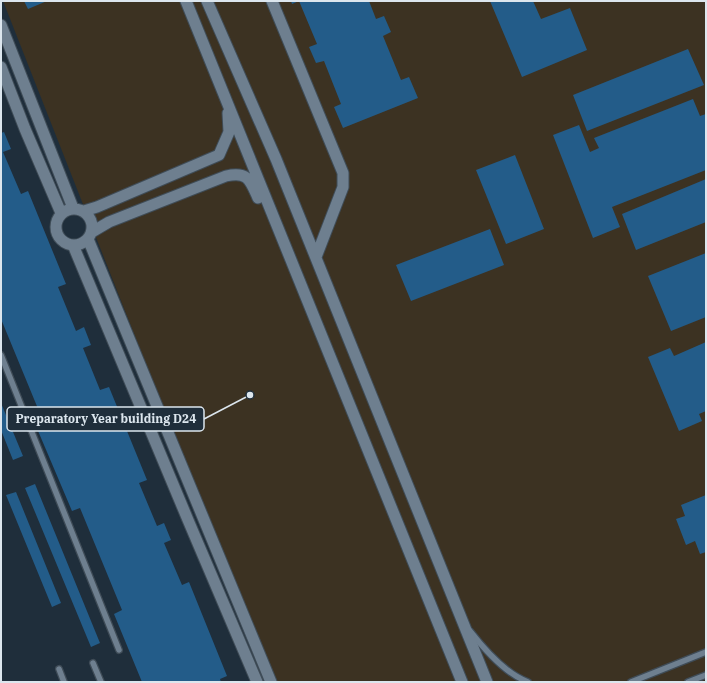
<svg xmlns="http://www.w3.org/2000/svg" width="707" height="683" font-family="'IBM Plex Serif',serif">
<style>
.education{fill:#3c3222}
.building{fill:#235c89}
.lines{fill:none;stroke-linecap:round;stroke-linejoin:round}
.service-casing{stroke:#3f4c57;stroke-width:8}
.minor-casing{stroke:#3f4c57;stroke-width:13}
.service{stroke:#6e7f8f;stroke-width:5.5}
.minor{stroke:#6e7f8f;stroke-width:11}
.leader{fill:none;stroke:#dce6ee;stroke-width:1.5}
.callout-dot{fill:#dce6ee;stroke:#1f2e3b;stroke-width:1.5}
.callout{fill:#1f2e3b;stroke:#dce6ee;stroke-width:1.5}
.callout-label{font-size:12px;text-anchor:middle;font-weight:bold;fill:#dce6ee}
</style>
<rect width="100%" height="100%" fill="#1f2e3b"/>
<path class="education" d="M3,1H706V682H271Z"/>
<path class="building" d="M24,1H47L28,9Z
M291,1H369L376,19L384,16L391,32L383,36L401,80L409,77L418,98L343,128L334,107L341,104L324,61L316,63L309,47L317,44L299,1L292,4Z
M490,1H533L541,19L570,8L587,50L522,77Z
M688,49L704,85L587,131L573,95Z
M693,99L700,116L706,114V170L612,207L620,227L593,238L553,135L579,125L590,152L599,148L594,138Z
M4,132L11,149L3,152L21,194L28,191L66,284L58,287L76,331L84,327L91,345L83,348L100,390L109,387L147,480L139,483L157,526L164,523L171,540L164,543L182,585L189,582L227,676L220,679L221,682H142L114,614L122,610L80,508L72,511L33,419L41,416L1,319V133Z
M515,155L544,229L506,244L476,170Z
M706,179V222L636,250L622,214Z
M490,229L504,265L411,301L396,265Z
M706,253V317L671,331L648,276Z
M706,342V411L699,414L702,421L679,431L648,357L670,348L674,356Z
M1,403L23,456L13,460L1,430Z
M35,484L100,643L91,647L25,488Z
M16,492L61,603L52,607L6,495Z
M706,495V552L700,554L695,541L686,545L676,519L685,516L681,505Z"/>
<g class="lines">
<g class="service-casing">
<path id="service" d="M1,355L119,650
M470,631C484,649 506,674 528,682
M93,663L101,682
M59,669L64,682
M631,682L706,652
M688,682L706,675"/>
</g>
<g class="minor-casing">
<path id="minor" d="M186,1L462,682
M207,1L276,159L487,682
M272,1L343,173V187L316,257
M1,25L73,208
M1,67L25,129L61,213
M56 227a18 18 0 1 1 36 0a18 18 0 1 1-36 0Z
M84,211L97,207L219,155L229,132L228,113
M92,232L109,222L226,176C248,171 250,180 258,198
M88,239L271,682
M73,245L188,520L257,682"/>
</g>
<use href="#service" class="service"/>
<use href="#minor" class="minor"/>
</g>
<path class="leader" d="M250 395L204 419"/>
<circle class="callout-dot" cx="250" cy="395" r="4"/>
<rect class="callout" x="7" y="407" width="197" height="24" rx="4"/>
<g class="callout-label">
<text x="106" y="423">Preparatory Year building D24</text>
</g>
<rect width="707" height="683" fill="none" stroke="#dce6ee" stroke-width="4"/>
</svg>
